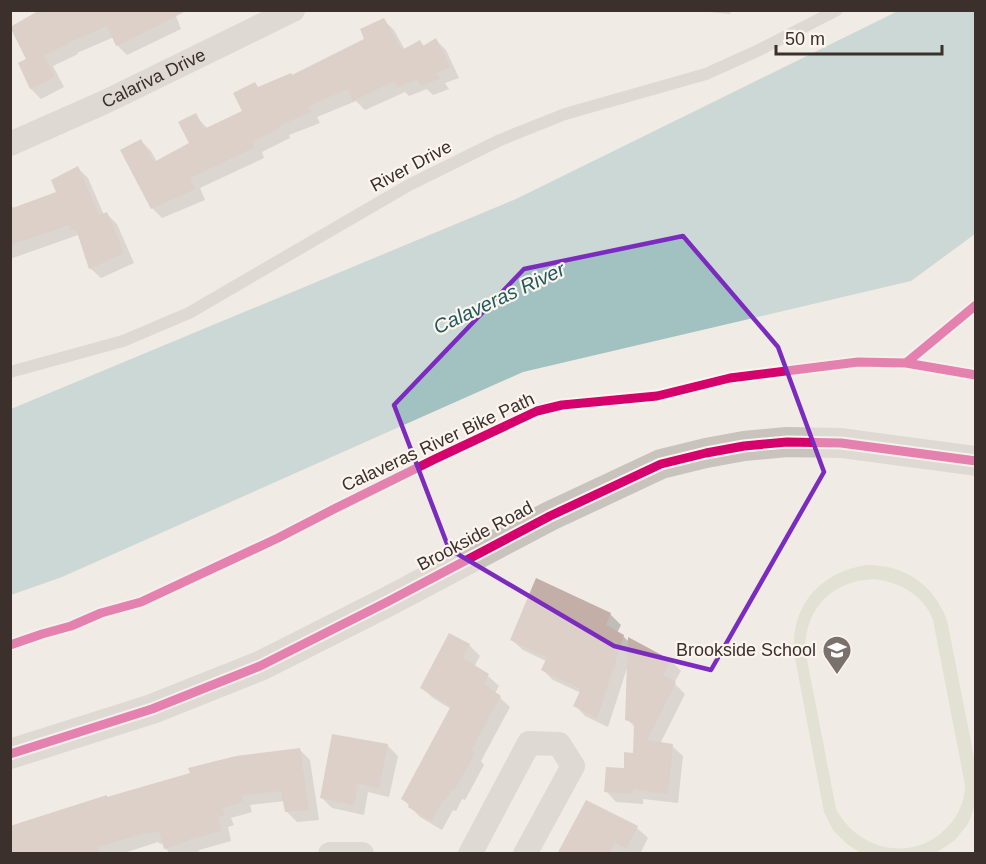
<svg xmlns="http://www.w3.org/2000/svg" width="986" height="864" font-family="Helvetica,sans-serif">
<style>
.green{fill:#d1d6bf;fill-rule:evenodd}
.water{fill:#a1c2c1}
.shadow{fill:#0003}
.building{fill:#c3afa7}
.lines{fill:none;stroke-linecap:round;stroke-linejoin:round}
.service{stroke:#c9c3be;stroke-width:12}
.minor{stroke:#c9c3be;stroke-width:24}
.tertiary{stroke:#c9c3be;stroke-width:30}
.cycleway-casing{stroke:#fbf5ee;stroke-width:13}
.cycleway{stroke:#d6006c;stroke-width:9}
.marked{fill:none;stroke:#7b2cbf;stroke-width:4.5;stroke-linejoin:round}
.labels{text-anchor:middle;stroke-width:4.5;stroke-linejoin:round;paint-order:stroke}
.street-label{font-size:18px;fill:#3b302b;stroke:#fbf5ee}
.poi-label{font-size:18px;fill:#3b302b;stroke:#fbf5ee;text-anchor:end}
.water-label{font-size:20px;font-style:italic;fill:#1f5a5e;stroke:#fbf5ee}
</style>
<rect width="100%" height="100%" fill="#f0ebe5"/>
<path class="green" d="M867,565C905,565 933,584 947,620L975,762V805L968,824L955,840L936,853H861L847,844L833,830L824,812L795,658C788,609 818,572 867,565ZM874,579C899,582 924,595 933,620L965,785C965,797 961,809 954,819C922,864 861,855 836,809L805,649C806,607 832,581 874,579Z"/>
<path class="water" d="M898,11H975V234L911,281L523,372L62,577L11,595V409L516,199Z"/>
<path class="shadow" d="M687,10H731L730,14Z
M174,11L181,29L127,55L117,45L114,37L77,53L78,54L53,66L64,87L41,99L31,89L20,64L28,60L12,28Z
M383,20L394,30L405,50L420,42L424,46L436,40L446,50L459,78L445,83L449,89L433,95L427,89L409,96L405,92L365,110L356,101L317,117L320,123L289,135L290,138L262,152L264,158L200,188L205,200L162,218L152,208L141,141L151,151L157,162L191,143L195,115L208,129L244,112L259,89L293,76L366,39Z
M78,168L88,178L104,215L107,214L117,224L134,263L101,278L90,268L80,238L78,235L10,259V204L15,209L58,193Z
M610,614L621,625L617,633L623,636L629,642L671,661L681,671L674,683L685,694L660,744L672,746L683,756L678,803L643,799V804L616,802L606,791L625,770L634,755L636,728L627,719L628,665L608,727L585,716L575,705L581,693L553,680L543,670L546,661L523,650L512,640Z
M469,645L480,656L474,667L488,676L499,686L495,693L510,707L481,761L484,765L465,800L462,799L456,811L453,810L442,830L420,817L403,799L451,709L433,698L422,688Z
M333,736L388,746L398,756L389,797L368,792L364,815L332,808L322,798Z
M300,750L310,760L319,820L297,822L286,811L285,801L250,805L252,812L231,818L234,825L228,827L231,841L199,850L200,851L191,854H171L165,848L164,843L160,844L158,842L121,854H10Z
M586,802L637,828L648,838L640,854H629L626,852L625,854H559Z"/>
<path class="building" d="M40,10H188L133,38L116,46L107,26L68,43V44L44,55L55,77L30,89L18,63L26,59L10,27Z
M384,18L402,50L420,40L423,46L436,38L450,67L436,73L441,78L421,86L417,79L398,87L394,81L353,101L348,89L308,106L311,112L280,125L281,127L252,142L255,147L190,178L195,189L151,209L120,150L141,139L154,162L189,143L178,122L196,113L204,129L242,111L233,93L255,82L258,87L291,73L292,75L364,39L360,29Z
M78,166L99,215L107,212L124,253L89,269L76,229L71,231L69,225L10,245V209L56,192L51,180Z
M536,578L611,613L606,625L624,635L597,718L573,706L581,689L541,670L547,657L510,640Z
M449,633L470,644L463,658L489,674L484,684L501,696L471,750L475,753L454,791L452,789L445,801L443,800L431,821L408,807L409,804L401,799L451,706L420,688Z
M628,637L671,660L663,675L676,682L647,740L673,744L668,794L633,789V794L604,792L606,767L624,768V752L633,753L634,723L625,720Z
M332,734L388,744L379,788L358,783L354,805L320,798Z
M300,748L309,810L285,812L281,791L241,795L243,802L222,808L224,815L218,817L222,831L190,839V840L164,849L159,831L148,834V832L98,847L100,854H10V826L107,795V797L190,773L188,768L236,756Z
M586,800L638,826L626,849L615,842L609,854H557Z"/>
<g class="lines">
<path class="service" d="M10,372L123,341L189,313L409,185L500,140L565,114L706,74L757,51L837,10"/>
<g class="minor">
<path id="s1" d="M10,144L107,101L293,10"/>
<path d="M330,854H362"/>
<path d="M470,854L529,743L559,744L573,766L525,854"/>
</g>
<path class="tertiary" d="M10,754L152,709L260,666L387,602L550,516L661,464L706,453L744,446L787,442L841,443L976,461"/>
<g class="cycleway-casing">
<path id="cycleway" d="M906,363L976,305
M10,645L42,634L71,626L101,613L141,602L278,538L334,509L435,459L537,411L562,405L657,396L730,378L858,362L906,363L976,375
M10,754L152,709L260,666L387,602L550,516L661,464L706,453L744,446L787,442L841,443L976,461"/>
</g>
<use href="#cycleway" class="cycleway"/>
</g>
<path d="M0 0H986V864H0ZM683,236L778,347L824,472L711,670L614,646L449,549L394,405L524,269Z" fill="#f0ebe5" fill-opacity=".55" fill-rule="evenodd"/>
<path class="marked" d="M683,236L778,347L824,472L711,670L614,646L449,549L394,405L524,269Z"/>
<defs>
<g id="school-pin" transform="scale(1.5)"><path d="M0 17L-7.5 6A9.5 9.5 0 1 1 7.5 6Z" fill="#7a716c" stroke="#fbf5ee"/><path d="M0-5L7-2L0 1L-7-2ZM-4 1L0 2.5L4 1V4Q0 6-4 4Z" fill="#fff"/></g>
</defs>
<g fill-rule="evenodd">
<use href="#school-pin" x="837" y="650"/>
</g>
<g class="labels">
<g class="street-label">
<text dy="6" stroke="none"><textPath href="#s1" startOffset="158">Calariva Drive</textPath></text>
<text transform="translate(411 166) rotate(-28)" y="6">River Drive</text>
<text transform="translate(438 442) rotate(-25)" y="6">Calaveras River Bike Path</text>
<text transform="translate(475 536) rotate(-28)" y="6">Brookside Road</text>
</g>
<g class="poi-label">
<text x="816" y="656">Brookside School</text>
</g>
<g class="water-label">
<text transform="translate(499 298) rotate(-25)" y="7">Calaveras River</text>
</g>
</g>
<rect width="986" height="864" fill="none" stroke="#3b302b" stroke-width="24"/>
<path d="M776 45v9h166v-9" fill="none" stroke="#3b302b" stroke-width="3"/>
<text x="785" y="45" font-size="18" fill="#3b302b" stroke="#fbf5ee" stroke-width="4.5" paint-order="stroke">50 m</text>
</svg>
